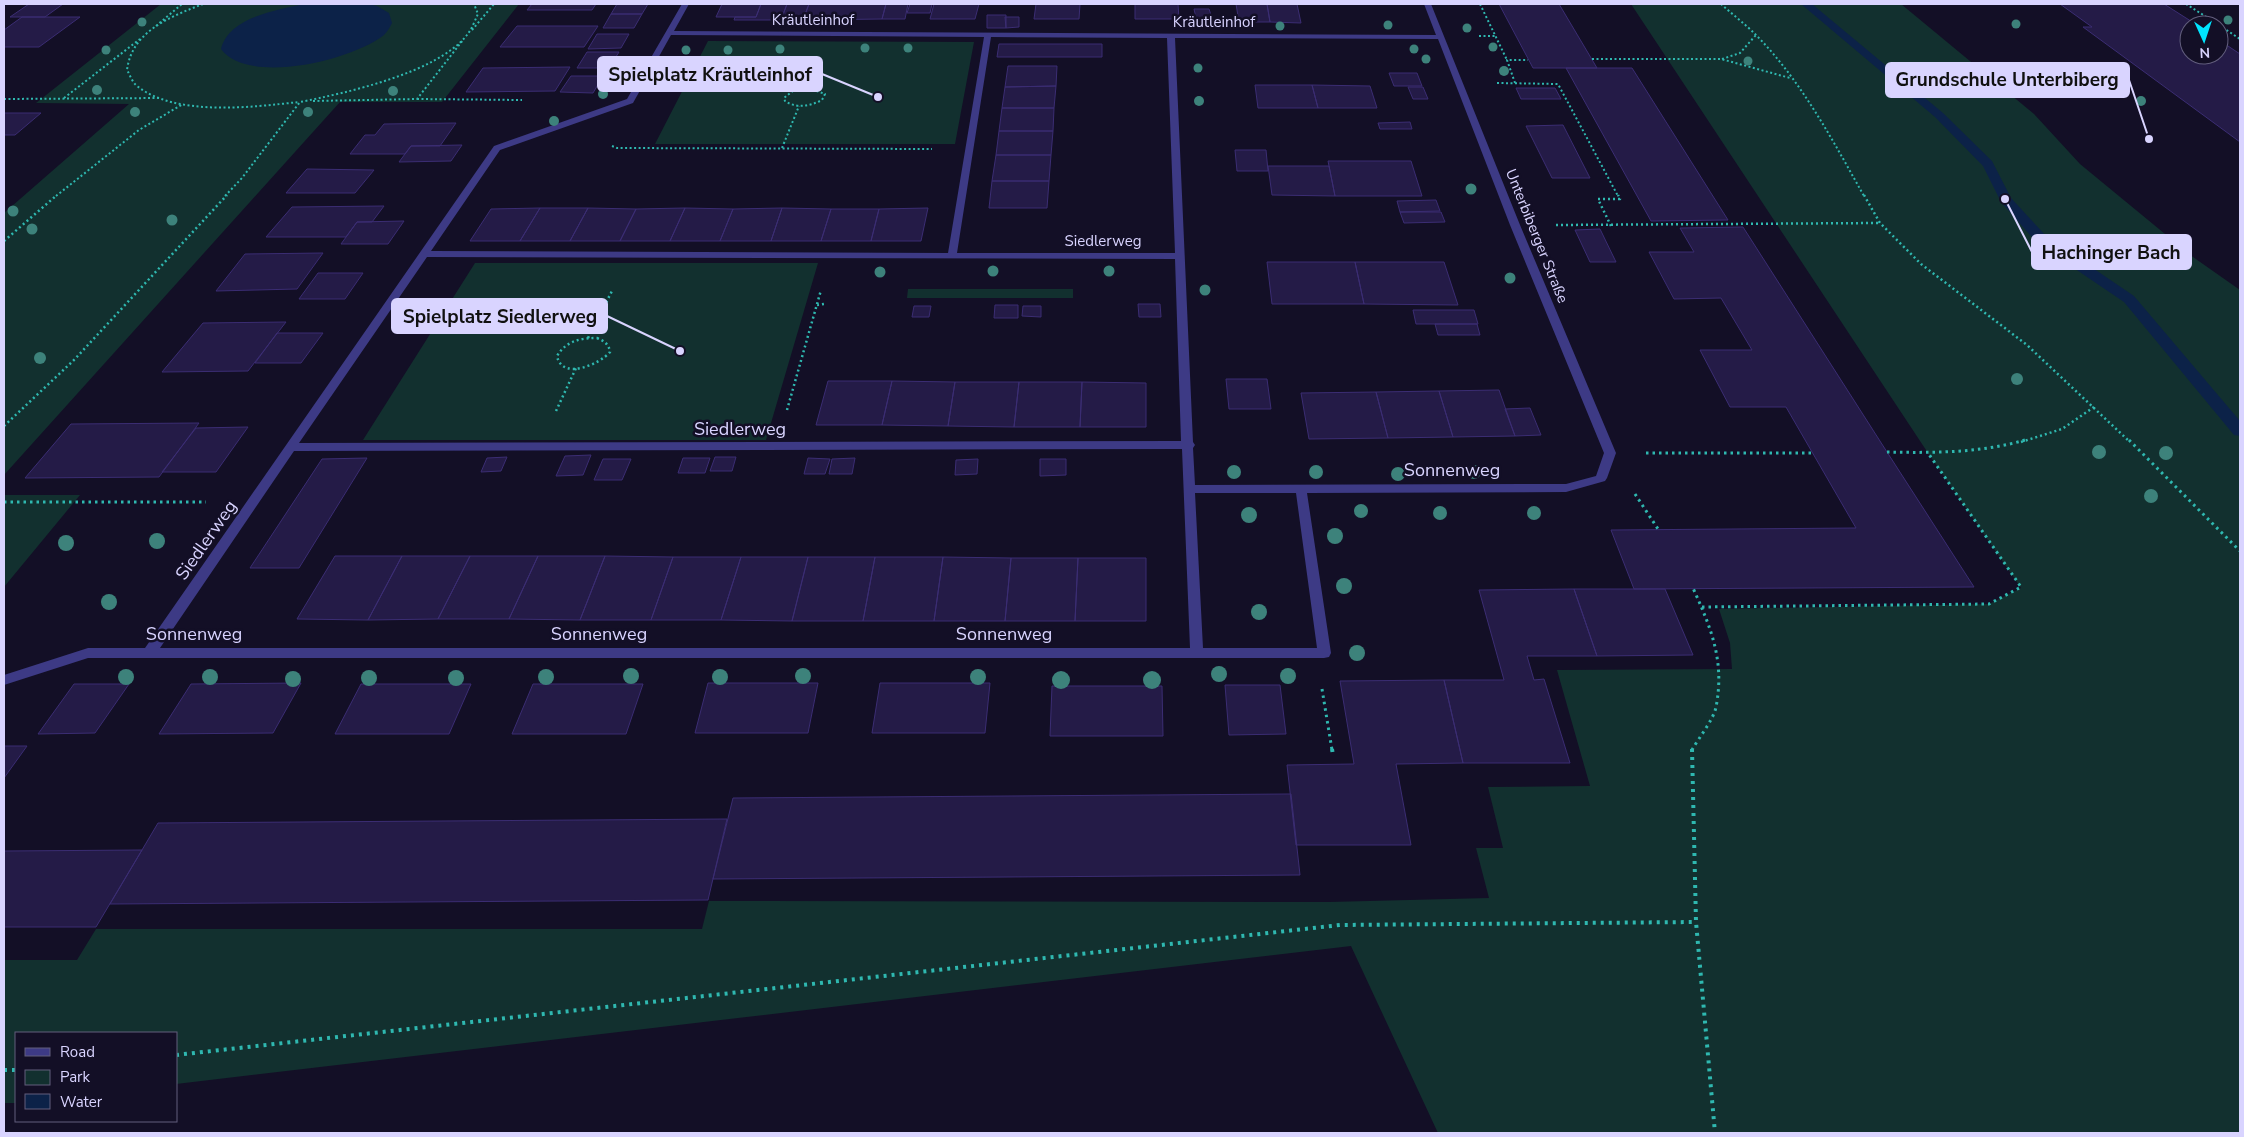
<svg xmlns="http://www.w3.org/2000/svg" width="2244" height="1137" font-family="'Nunito Sans',sans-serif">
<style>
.green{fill:#12302f}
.water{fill:#0c2248}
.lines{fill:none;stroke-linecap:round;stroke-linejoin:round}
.stream{fill:#0c2248;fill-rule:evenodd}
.building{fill:#241b47;stroke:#3b2d73}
.path-far3{stroke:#2fb8b0;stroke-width:2;stroke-dasharray:2 2.5;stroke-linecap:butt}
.path-far2{stroke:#2fb8b0;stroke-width:2.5;stroke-dasharray:2 3;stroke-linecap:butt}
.path-far1{stroke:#2fb8b0;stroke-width:3;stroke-dasharray:2.5 4;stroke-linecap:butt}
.path{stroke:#2fb8b0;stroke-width:4;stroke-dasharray:3 5;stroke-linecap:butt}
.street{fill:#3d3a85;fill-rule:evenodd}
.tree{fill:#3d827b}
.labels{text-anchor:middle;stroke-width:5;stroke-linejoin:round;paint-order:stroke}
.far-street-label{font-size:15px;fill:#d9d4ff;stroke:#130f26}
.street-label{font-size:18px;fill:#d9d4ff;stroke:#130f26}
.leader{fill:none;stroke:#d9d4ff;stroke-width:2}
.callout-dot{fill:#d9d4ff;stroke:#130f26;stroke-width:2}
.callout{fill:#d9d4ff;stroke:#d9d4ff;stroke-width:2}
.callout-label{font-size:19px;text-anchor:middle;font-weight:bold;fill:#111}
</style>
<rect width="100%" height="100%" fill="#130f26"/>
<path class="green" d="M161,4H519L442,102H340L4,475V213L129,104L36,103Z
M1631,4H1901L2034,114L2080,164L2193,257L2240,290V1133H1438L1351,946L176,1084V1033H16V1103H4V960H77L96,929H702L709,901L1329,902L1489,898L1476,848H1503L1488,787L1590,786L1557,670L1732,669L1730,643L1719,609L1989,604L2021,588L1928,453Z
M708,41L974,42L955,144H655Z
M475,263H818L766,440H363Z
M908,289H1073V298H907Z
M4,495H80L4,587Z"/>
<path class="water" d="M304,4H368L377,6L389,13L392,23C390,27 387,32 384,35C353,60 248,86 221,49C229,17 277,10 304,4Z"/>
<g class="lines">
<path class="stream" d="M1801,4H1812L1943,113L1992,161L2011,198L2047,237L2134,296L2240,421V436L2234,435L2124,302L2037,243L2001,202L1983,166L1935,117Z"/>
</g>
<path class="building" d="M29,4H63L45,17H10Z
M532,4H596L592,10H527Z
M617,4H648L642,14H611Z
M722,4H761L756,17H716Z
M761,4H787L781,20H734L735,17H756Z
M787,4H809L803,20H781Z
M809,4H886L882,19L803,20Z
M886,4H908L905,19H882Z
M910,4H932L930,13H907Z
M934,4H979L975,19H930Z
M1036,4H1080L1079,19H1034Z
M1135,4H1178L1179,19H1135Z
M1236,4H1267L1270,22H1239Z
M1267,4H1297L1301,23L1270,22Z
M1499,4H1559L1597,68H1533Z
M2060,4H2164L2197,25H2189V55H2219V40L2240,54V142L2083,27H2092Z
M1194,9H1209L1212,18H1196Z
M611,14H642L634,28H603Z
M987,15H1006V28H987Z
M22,17H80L39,47H4V30Z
M1005,17H1019V27L1006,28Z
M517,26H598L584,47H500Z
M597,34H629L621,48L588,49Z
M999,44H1102V57H997Z
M587,52H619L609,68H577Z
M1008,66H1057L1056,86L1005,87Z
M570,67L555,91L466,92L483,68Z
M1566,68H1632L1728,220L1651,221Z
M1389,73H1417L1422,86H1394Z
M571,76H603L593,93L560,92Z
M1255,85H1312L1318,108H1258Z
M1312,85L1370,86L1377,108H1318Z
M1056,86L1054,108H1002L1005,87Z
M1408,87H1423L1428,99H1413Z
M1516,88H1555L1561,99H1521Z
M1002,108H1054L1053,131H999Z
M4,113H41L15,135H4Z
M1410,122L1412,129H1380L1378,123Z
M456,123L440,146H411L405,154H350L365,135H375L384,124Z
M1563,125L1590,178H1552L1526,126Z
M999,131H1053L1051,155H996Z
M462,145L451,161L399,162L411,146Z
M1235,150H1266L1268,171H1237Z
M996,155H1051L1049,181H992Z
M1328,161H1411L1422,196H1335Z
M1268,166H1329L1335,196L1272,195Z
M307,169L374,170L355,193H286Z
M992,181H1049L1047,208H989Z
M1436,200L1440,211L1400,212L1397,201Z
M384,206L372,222H357L346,237H266L292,207Z
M540,208H588L570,241H520Z
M540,208L520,241H470L491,209Z
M588,208L636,209L620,241H570Z
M685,208L733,209L720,241H670Z
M685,208L670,241H620L636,209Z
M782,208L831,209L821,241H771Z
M782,208L771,241H720L733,209Z
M928,208L921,241H871L879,209Z
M831,209H879L871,241H821Z
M1400,212H1441L1445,222L1404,223Z
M404,221L388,244H341L357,222Z
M1743,227L1887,452L1974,587L1634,589L1611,530L1856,528L1786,407H1730L1700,350H1752L1721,298L1674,299L1649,252H1694L1680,228Z
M1600,229L1616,262H1590L1575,230Z
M323,253L297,289L216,291L245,254Z
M1267,262H1355L1364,304H1272Z
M1355,262H1444L1458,305L1364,304Z
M318,273H363L345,299H299Z
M1138,304H1160L1161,317H1139Z
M995,305H1018V318H994Z
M914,306H931L929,317H912Z
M1023,306H1041V317L1022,316Z
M1413,310H1474L1478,324H1416Z
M286,322L248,371L162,372L203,323Z
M1435,324H1477L1480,335H1438Z
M277,333H323L301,363H255Z
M1226,379H1267L1271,409H1229Z
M828,381H892L882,425H816Z
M892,381L955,382L948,426L882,425Z
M955,382H1019L1014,427L948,426Z
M1019,382H1082L1080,427H1014Z
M1082,382L1146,383V427H1080Z
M1499,390L1515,436L1453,437L1439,391Z
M1439,391L1453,437L1388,438L1376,392Z
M1376,392L1388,438L1309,439L1301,393Z
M1530,408L1541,435L1515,436L1505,409Z
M199,423L159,477L25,478L71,424Z
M248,427L216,472H162L196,428Z
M591,455L583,475L556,476L565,456Z
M507,457L501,471L481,472L487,458Z
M715,457H736L732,471H710Z
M367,458L299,568H250L322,459Z
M683,458H710L705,473H678Z
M808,458L830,459L825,474H804Z
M855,458L852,474H829L832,459Z
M603,459H631L622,480H594Z
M978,459L977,474L955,475L956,460Z
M1040,459H1066V475L1040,476Z
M335,556H402L368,620L297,619Z
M402,556H470L438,619L368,620Z
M470,556H538L509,619H438Z
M538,556H605L580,620L509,619Z
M605,556L673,557L651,620H580Z
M673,557H741L721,620H651Z
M741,557H808L792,621L721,620Z
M808,557H875L863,621H792Z
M875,557H943L934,621H863Z
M943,557L1011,558L1005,621H934Z
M1011,558H1078L1075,621H1005Z
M1078,558H1146V621H1075Z
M1574,589L1597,656H1527L1534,680L1544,679L1570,763H1463L1444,680H1504L1479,590Z
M1574,589H1665L1693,655L1597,656Z
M1444,680L1463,763L1396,764L1411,845H1296L1287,765L1354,764L1340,681Z
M301,683L273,733L159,734L191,684Z
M708,683H818L808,733H695Z
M880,683H990L985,733H872Z
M74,684H129L95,733L38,734Z
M361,684H471L449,734H335Z
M533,684H643L626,734H512Z
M1225,685H1280L1286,734L1229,735Z
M1052,686H1162L1163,736H1050Z
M4,746H27L4,778Z
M1291,794L1300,875L713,879L733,798Z
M727,819L708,900L110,904L158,823Z
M142,850L96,927H4V851Z"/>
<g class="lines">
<path class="path-far3" d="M203,4C170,17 132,31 127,70C130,75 132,82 137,86C176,117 253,107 299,102
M1480,4L1507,60
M1721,4C1732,14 1745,24 1755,34C1801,80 1833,141 1864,196
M2186,4L2219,25
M2219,25L2240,39
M156,26L182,4
M472,30L494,4
M1479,36H1496
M1592,59H1721L1790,78
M1722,59L1740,53L1756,35
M1497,83L1558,84L1618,196
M1515,83L1507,60H1528
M808,88L825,94L822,100C810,106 797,109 785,101L784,98L794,90Z
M808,88L816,68
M64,98L140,39
M4,99L161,98
M417,99L522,100
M313,101L417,99L463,40
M612,146L617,148L932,149
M782,148L799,106
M56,196L139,130L183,104
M225,196L242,178L300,102C346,93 437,73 467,35C472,29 475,20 478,14L474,4"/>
<path class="path-far2" d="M1864,195L1880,223L1921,264L2027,345L2130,442
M1556,225L1880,223
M1611,226L1598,199H1620L1618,195
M4,241L57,195
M817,305L824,304
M588,338L613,289
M597,338C604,341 609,344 610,352C600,364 562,381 557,356C566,341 580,338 597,338Z
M787,410L821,290
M556,411L576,368
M4,426L74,360L227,195
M2021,442L2062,429L2094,407"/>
<path class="path-far1" d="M2129,440L2240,551
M1887,452C1933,453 1981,453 2025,440
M1646,453H1812
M1635,494L1658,529
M4,502H206
M1702,607L1989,604L2021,587L1928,453
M1322,689L1332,750
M1692,750C1698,739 1714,719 1716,707C1725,661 1711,628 1693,588"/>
<path class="path" d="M1332,749L1333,755
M1692,749L1696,922L1715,1133
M176,1055L1340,925L1696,922
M4,1070H16"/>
<path class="street" d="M682,4H689L674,31L1436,35L1424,4H1431L1520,225L1616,453L1607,478L1605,481L1566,492L1307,493L1331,653L1329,657L1324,658H88L4,685V675L88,648H145L494,146L627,99ZM671,35L984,37L948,253L431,251L500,150L633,103ZM991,37L1167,38L1175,253H957ZM1175,38L1438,39L1510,225L1604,453L1596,476L1566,484L1195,485L1193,448L1195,445L1193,442ZM427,257L1175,259L1181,441L299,443ZM1182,449L1190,648H160L294,451ZM1195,493H1296L1317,648H1203Z"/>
</g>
<g class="tree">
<circle cx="2228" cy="20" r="4.5"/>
<circle cx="142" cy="22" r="4.5"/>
<circle cx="2016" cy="24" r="4.5"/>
<circle cx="1388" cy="25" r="4.5"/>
<circle cx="1280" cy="26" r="4.5"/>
<circle cx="1467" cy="28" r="4.5"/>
<circle cx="1493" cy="47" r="4.5"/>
<circle cx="865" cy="48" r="4.5"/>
<circle cx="908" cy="48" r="4.5"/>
<circle cx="780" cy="49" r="4.5"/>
<circle cx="1414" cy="49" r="4.5"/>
<circle cx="106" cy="50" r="4.5"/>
<circle cx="686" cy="50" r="4.5"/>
<circle cx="728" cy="50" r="4.5"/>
<circle cx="1426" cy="59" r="4.5"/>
<circle cx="1748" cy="61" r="4.5"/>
<circle cx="1198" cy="68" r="4.5"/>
<circle cx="1504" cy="71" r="5"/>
<circle cx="97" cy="90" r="5"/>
<circle cx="393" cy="91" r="5"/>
<circle cx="603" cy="94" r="5"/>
<circle cx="1199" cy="101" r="5"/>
<circle cx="2141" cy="101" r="5"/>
<circle cx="135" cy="112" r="5"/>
<circle cx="308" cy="112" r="5"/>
<circle cx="554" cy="121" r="5"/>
<circle cx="1471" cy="189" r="5.5"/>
<circle cx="13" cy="211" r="5.5"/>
<circle cx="172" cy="220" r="5.5"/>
<circle cx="32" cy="229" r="5.5"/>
<circle cx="993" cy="271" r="5.5"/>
<circle cx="1109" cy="271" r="5.5"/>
<circle cx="880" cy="272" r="5.5"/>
<circle cx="1510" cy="278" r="5.5"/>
<circle cx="1205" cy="290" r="5.5"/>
<circle cx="40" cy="358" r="6"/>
<circle cx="2017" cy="379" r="6"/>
<circle cx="2099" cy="452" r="7"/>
<circle cx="2166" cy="453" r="7"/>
<circle cx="1234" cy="472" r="7"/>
<circle cx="1316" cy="472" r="7"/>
<circle cx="1474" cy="472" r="7"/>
<circle cx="1398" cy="474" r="7"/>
<circle cx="2151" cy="496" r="7"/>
<circle cx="1361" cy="511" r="7"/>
<circle cx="1440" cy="513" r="7"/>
<circle cx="1534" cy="513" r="7"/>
<circle cx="1249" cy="515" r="8"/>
<circle cx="1335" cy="536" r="8"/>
<circle cx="157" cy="541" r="8"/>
<circle cx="66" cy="543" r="8"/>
<circle cx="1344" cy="586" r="8"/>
<circle cx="109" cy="602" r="8"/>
<circle cx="1259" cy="612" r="8"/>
<circle cx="1357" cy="653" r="8"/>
<circle cx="1219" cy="674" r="8"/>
<circle cx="631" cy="676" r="8"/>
<circle cx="803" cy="676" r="8"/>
<circle cx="1288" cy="676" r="8"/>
<circle cx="126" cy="677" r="8"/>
<circle cx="210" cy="677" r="8"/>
<circle cx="546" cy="677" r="8"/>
<circle cx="720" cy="677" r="8"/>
<circle cx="978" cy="677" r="8"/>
<circle cx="369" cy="678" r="8"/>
<circle cx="456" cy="678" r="8"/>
<circle cx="1061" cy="680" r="9"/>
<circle cx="1152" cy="680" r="9"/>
<circle cx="293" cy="679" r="8"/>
</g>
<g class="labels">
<g class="far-street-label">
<text x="813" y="25">Kräutleinhof</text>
<text x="1214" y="27">Kräutleinhof</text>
<text transform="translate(1537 236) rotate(68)" y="5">Unterbiberger Straße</text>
<text x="1103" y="246">Siedlerweg</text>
</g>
<g class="street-label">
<text x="740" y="435">Siedlerweg</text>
<text x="1452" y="476">Sonnenweg</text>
<text transform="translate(206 540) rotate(-55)" y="6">Siedlerweg</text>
<text x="194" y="640">Sonnenweg</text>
<text x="599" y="640">Sonnenweg</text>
<text x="1004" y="640">Sonnenweg</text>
</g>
</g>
<path class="leader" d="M878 97L822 74M2149 139L2129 80M2005 199L2032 252M680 351L607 316"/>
<g class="callout-dot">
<circle cx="878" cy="97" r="5"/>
<circle cx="2149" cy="139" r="5"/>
<circle cx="2005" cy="199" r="5"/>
<circle cx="680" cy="351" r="5"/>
</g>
<g class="callout">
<rect x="598" y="57" width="224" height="34" rx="5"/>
<rect x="1886" y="63" width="243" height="34" rx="5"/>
<rect x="2032" y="235" width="159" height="34" rx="5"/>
<rect x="392" y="299" width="215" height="34" rx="5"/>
</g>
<g class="callout-label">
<text x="710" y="81">Spielplatz Kräutleinhof</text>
<text x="2007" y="86">Grundschule Unterbiberg</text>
<text x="2111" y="259">Hachinger Bach</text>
<text x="500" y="323">Spielplatz Siedlerweg</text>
</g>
<rect width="2244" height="1137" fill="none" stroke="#d9d4ff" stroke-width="10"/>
<rect x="15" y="1032" width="162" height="90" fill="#130f26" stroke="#625e7d"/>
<rect x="25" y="1048" width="25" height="8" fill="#3d3a85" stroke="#625e7d"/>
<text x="60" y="1057" font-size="15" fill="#d9d4ff">Road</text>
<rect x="25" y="1070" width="25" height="15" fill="#12302f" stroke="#625e7d"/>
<text x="60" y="1082" font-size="15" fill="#d9d4ff">Park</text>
<rect x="25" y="1094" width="25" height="15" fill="#0c2248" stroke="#625e7d"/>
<text x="60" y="1107" font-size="15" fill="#d9d4ff">Water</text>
<g transform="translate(2204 40) rotate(177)"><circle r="24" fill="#130f26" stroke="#625e7d"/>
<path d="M0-4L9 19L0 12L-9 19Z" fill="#00e5ff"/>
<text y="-8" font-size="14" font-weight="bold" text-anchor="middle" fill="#d9d4ff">N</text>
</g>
</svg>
